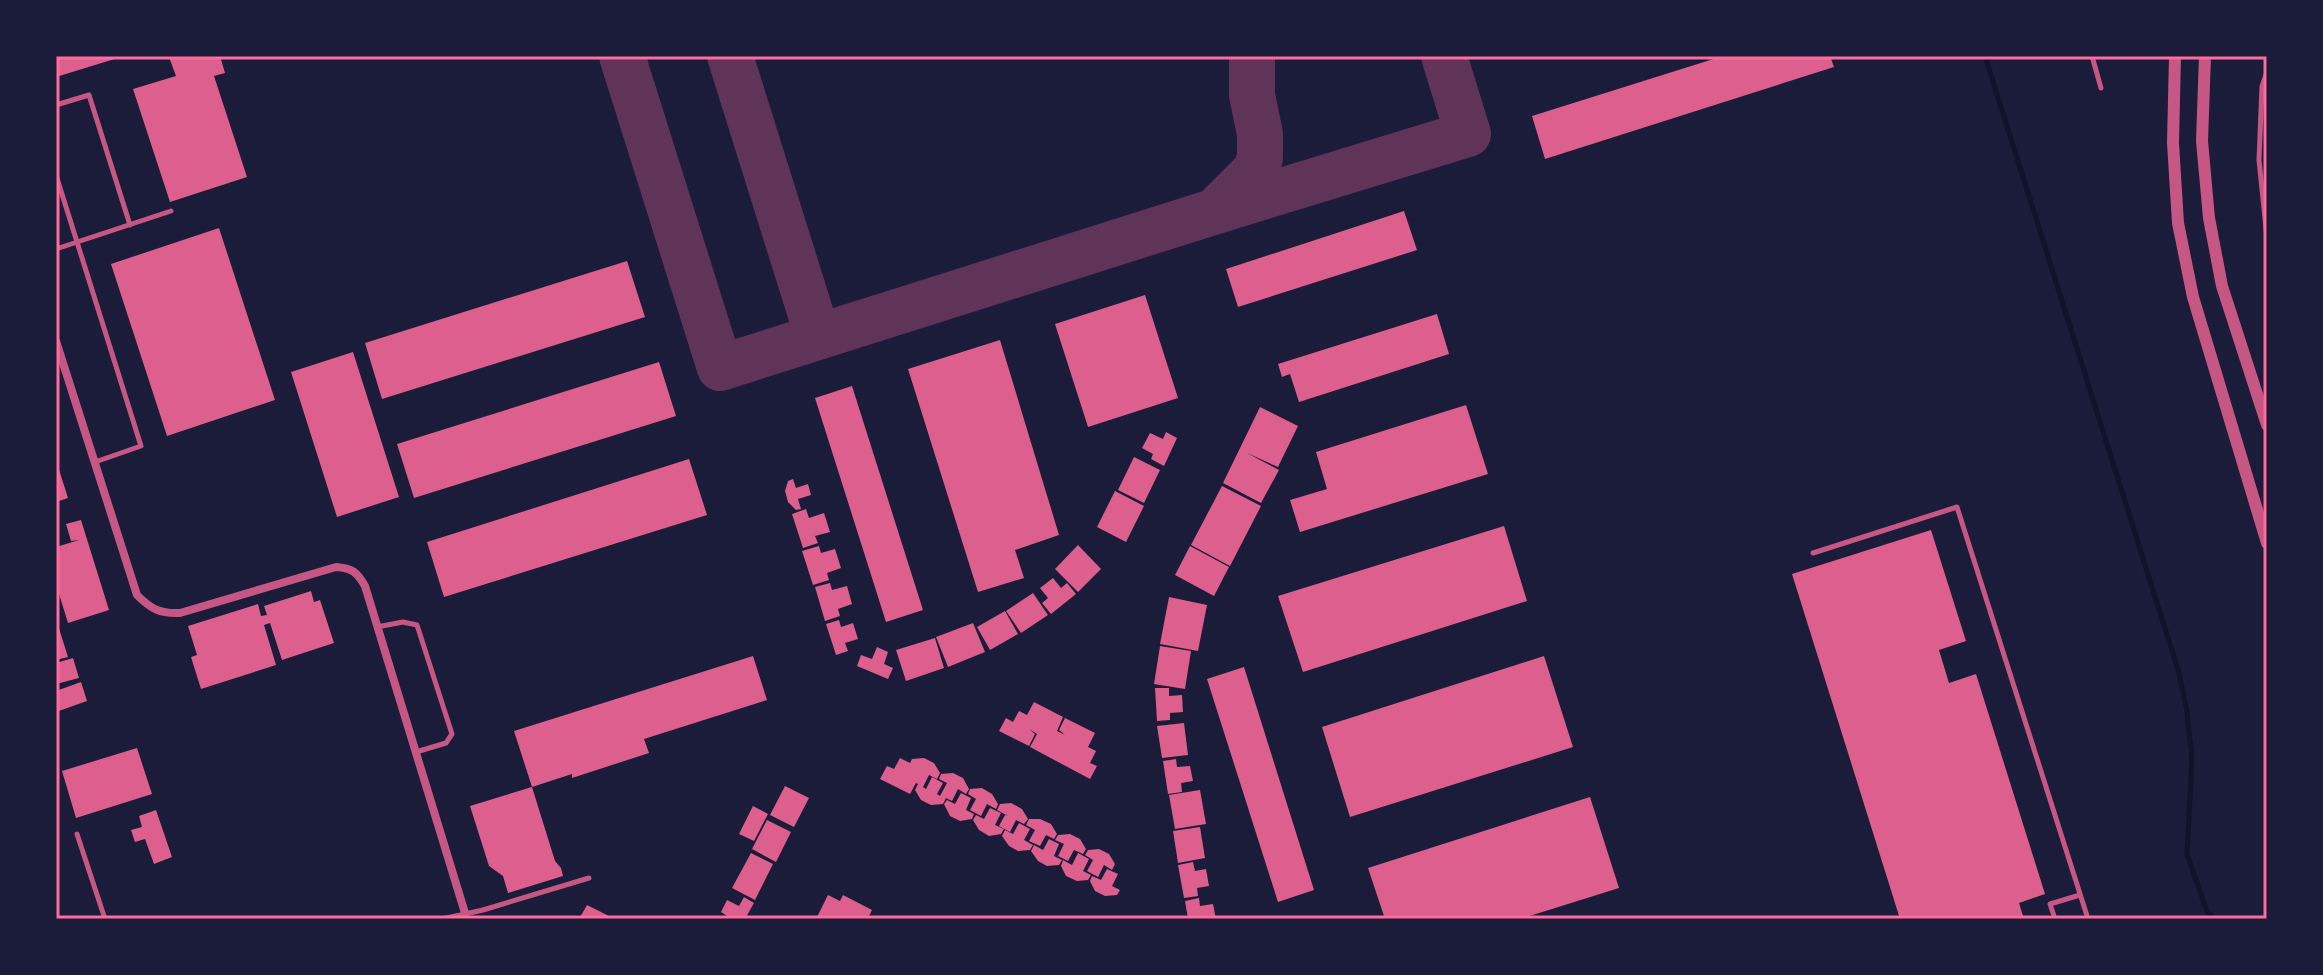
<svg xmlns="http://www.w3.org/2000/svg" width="2323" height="975" font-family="'Open Sans',sans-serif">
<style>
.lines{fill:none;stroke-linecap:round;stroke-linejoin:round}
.stream{stroke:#12122b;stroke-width:5}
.taxiway{stroke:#603358;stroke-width:46}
.building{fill:#dd5f8e}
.service{stroke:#c65784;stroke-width:5}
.minor{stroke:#c65784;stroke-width:8}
.tertiary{stroke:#c65784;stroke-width:12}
.neatline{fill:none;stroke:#ff6b9d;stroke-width:3}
</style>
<rect width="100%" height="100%" fill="#1b1b3a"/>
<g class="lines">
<path class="stream" d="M1985,56L2179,673L2187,712L2192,758L2187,854L2207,911L2214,919"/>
<path class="taxiway" d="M622,56L720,368L1213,212L1468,134L1444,56
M730,56L818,337
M1216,210L1255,171L1260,158V134L1252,95V56"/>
</g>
<path class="building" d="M56,56H121V57L56,77Z
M172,56H220L225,73L214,76L247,177L170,202L133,89L176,76L169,57Z
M1723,56H1830L1834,67L1545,159L1532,116Z
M1404,211L1417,250L1238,307L1226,269Z
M219,228L275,400L167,436L111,264Z
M627,261L645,317L382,399L365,343Z
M1145,295L1178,398L1088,427L1055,324Z
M1437,314L1449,354L1299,402L1290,374L1282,377L1278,364Z
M1000,340L1059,535L1015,550L1024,578L978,592L908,369Z
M353,352L399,497L337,517L291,372Z
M659,362L676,416L414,498L397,444Z
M852,386L923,610L886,622L815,398Z
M1466,405L1488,474L1300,532L1290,500L1327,489L1316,452Z
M1260,407L1298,426L1278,467L1247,453L1279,470L1261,503L1223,483Z
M1166,432L1177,438L1164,466L1151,459L1153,454L1142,448L1150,433L1163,439Z
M1134,457L1160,470L1144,503L1118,490Z
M689,459L707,515L444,597L427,542Z
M56,460L68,498L56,502Z
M793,479L796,488L808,484L811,495L798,499L801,509L796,510L788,502L785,491L788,481Z
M1222,486L1261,506L1230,566L1191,545Z
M1115,491L1144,506L1126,542L1097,527Z
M806,509L809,518L824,513L830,532L815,536L818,543L803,548L792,514Z
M81,520L109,610L68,623L56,584V567L58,566L56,547L79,540L71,541L66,524Z
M1504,526L1527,601L1303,672L1278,596Z
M1931,530L1966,641L1939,650L1949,683L1976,674L2045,894L2019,903L2024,919H1900L1792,574Z
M1078,545L1101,569L1078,592L1055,569Z
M819,546L821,553L835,549L841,568L827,573L829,580L813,585L802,551Z
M1190,546L1229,567L1214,596L1175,575Z
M1053,578L1061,588L1067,583L1076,594L1051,614L1042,603L1048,598L1040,588Z
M830,583L832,590L847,586L852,604L838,609L840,616L825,621L815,587Z
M311,591L314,602L320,600L334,643L282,660L270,623L264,625L276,665L201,689L191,657L197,655L188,626L258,604L261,616L267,615L264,606Z
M1033,593L1048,615L1021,633L1006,611Z
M1169,597L1207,605L1198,651L1160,644Z
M1005,611L1018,634L990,650L977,627Z
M56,619L68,657L56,660Z
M839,620L841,627L853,623L858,639L845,643L848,651L836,655L826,624Z
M973,623L985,652L948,667L936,637Z
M935,638L944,668L906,681L896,650Z
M1160,646L1191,651L1185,689L1154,684Z
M877,647L888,652L884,664L893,668L888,679L857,666L861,655L872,659Z
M753,656L767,700L644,739L649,753L572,778V774L532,787L555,861L561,868L563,876L508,893L503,876L489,866L470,806L532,787L514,731Z
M1544,656L1573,747L1350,817L1322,727Z
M73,658L79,678L56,684V663Z
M1244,667L1314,890L1278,902L1207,679Z
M81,682L87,701L56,712V691Z
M1155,688H1169V696L1182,695L1183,712L1170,713V720L1157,721Z
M1034,702L1063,717L1057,731L1065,735L1059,730L1065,718L1095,733L1088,747L1096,751L1090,763L1097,766L1090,779L1030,747L1037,734L1029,729L1035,734L1029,746L999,731L1006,718L1013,722L1019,711L1027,715Z
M1184,723L1188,755L1162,758L1157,726Z
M137,748L152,794L76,818L62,771Z
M900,758L910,763L912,759L924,758L934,763L940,773L937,779L929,775L923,787L926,789L932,777L943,783L937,794L940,796L947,783L939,779L941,774L953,773L963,778L969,789L966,794L958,789L952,801L946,798L943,804L931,805L921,800L915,790L918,784L916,783L910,794L880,779L887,766L894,769Z
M1176,759L1177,767L1190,766L1193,781L1181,783L1182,792L1168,794L1163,761Z
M785,786L809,798L794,827L770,815Z
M982,788L992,794L998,804L996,809L987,804L981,816L970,810L976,799L968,794L970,789Z
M1200,790L1206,824L1175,829L1169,795Z
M961,793L971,798L966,810L974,814L972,819L960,821L950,816L944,804L947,800L955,804Z
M1590,797L1619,888L1520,919H1385L1368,868Z
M1011,803L1022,809L1028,819L1024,824L1016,820L1010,832L999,826L1005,815L1008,816L997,810L1000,804Z
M753,806L768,814L754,841L739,834Z
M990,808L1001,813L995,825L1004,829L1001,834L989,836L979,830L973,820L976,815L984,819Z
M156,810L172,857L154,864L145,839L135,842L131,830L142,827L139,816Z
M1029,819H1040L1051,824L1057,834L1054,839L1046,835L1040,846L1029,841L1035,830L1026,825Z
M767,820L791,832L776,862L752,849Z
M1019,823L1030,829L1024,840L1033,845L1030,850L1018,851L1009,846L1002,836L1005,830L1013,834Z
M1200,827L1205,858L1178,863L1173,831Z
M1070,834L1080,839L1086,849L1083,854L1074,850L1068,861L1058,856L1064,844L1055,840L1058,835Z
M1049,839L1059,844L1054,856L1062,860L1059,865L1047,866L1038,861L1031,851L1034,845L1043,850Z
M1099,849L1109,854L1115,864L1112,870L1104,865L1098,877L1087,871L1093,860L1085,855L1088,850Z
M751,853L773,864L755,900L732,888Z
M1078,853L1089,859L1083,871L1091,875L1088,880L1077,881L1066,876L1061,866L1063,860L1072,865Z
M1193,862L1195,871L1206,869L1209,886L1197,888L1198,896L1184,898L1178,865Z
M1107,869L1118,874L1112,886L1120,890L1117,895L1105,896L1095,891L1090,881L1092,876L1101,880Z
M828,895L840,901L843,895L872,910L869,916L876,919H816Z
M744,897L754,903L745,919H732L721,912L727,900L739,906Z
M1199,898L1200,906L1213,904L1216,919H1188L1185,901Z
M587,905L615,919H579Z"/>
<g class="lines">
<path class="service" d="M2092,56L2101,88
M2267,72L2262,86L2259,160L2267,238
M56,105L89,95L130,225
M56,175L141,446L95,462
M56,249L171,211
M1813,553L1957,507L2088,919
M377,627L403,622L417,625L452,734L446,743L416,752
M77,834L105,919
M442,919L483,910L589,878
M2055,919L2050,904L2080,895"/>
<path class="minor" d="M56,341L137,595C151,609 160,614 180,613L336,567C352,568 357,572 365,586L465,913"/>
<path class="tertiary" d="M2175,56L2173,143L2178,223L2193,297L2267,543
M2205,56L2202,141L2209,218L2222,286L2267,425"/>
</g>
<rect width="2323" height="975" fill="none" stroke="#1b1b3a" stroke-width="116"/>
<rect x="58" y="58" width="2207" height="859" class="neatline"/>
</svg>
